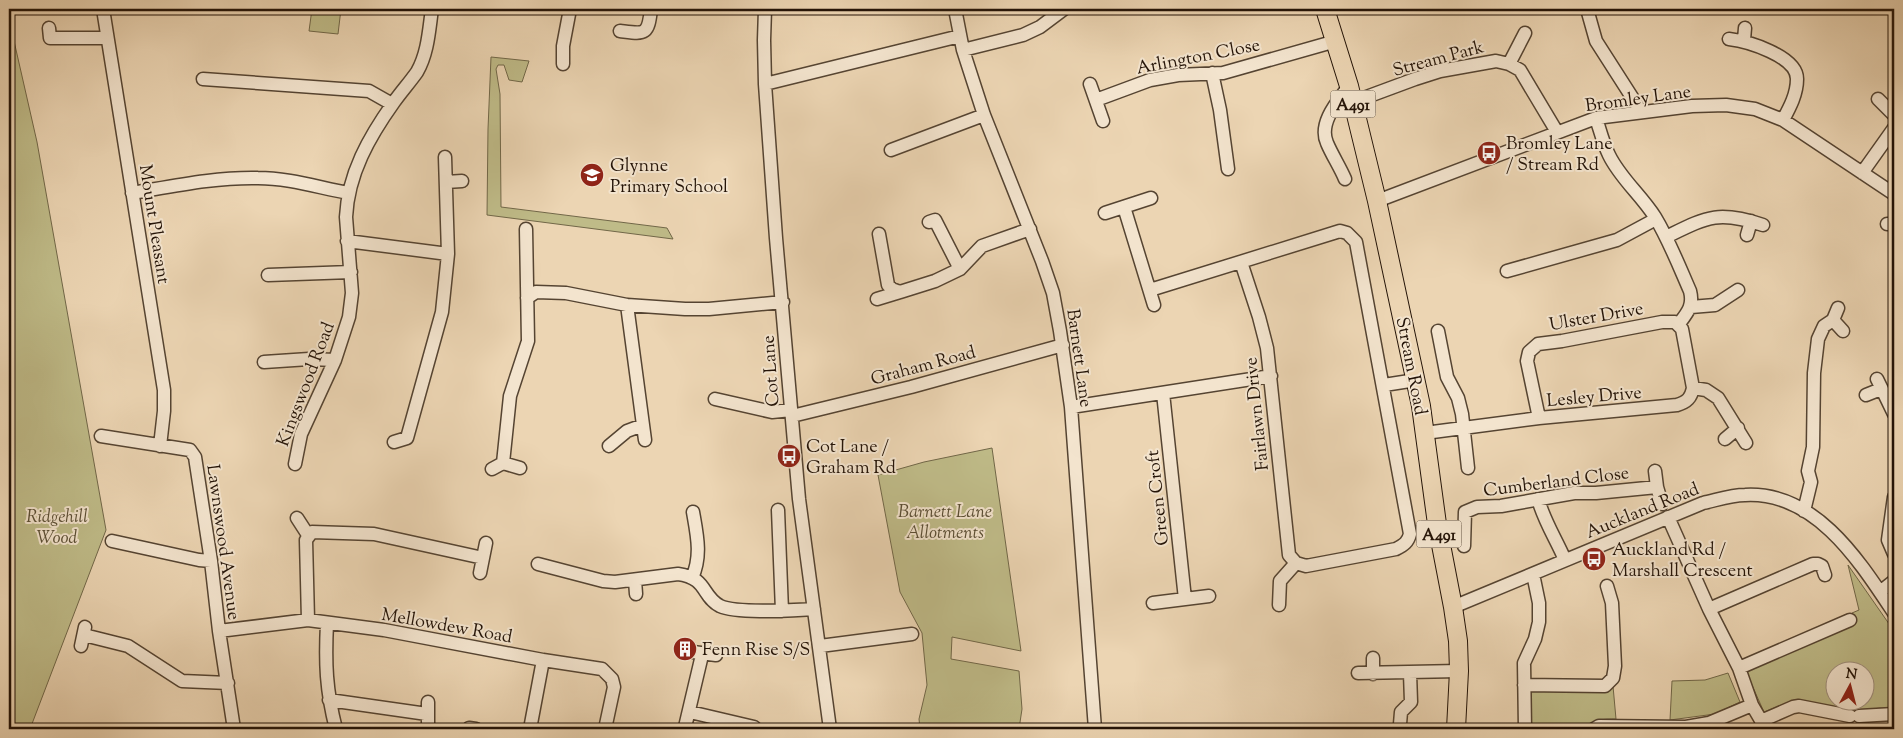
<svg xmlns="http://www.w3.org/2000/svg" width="1903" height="738" font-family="'Sorts Mill Goudy',serif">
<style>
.green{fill:#bfbb88;stroke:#716748;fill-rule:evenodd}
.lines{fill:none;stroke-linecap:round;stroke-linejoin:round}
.minor-casing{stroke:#554432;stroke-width:15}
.highway-casing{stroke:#231307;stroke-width:20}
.minor{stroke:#f3e4ce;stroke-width:12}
.highway{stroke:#ecd5b3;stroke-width:18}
.labels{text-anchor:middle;stroke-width:4;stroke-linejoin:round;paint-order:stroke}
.shield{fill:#f3e4ce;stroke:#615243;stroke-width:1}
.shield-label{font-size:16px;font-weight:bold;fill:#231307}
.street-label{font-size:18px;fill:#231307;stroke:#f3e4ce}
.poi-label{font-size:18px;fill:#231307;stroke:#f3e4ce;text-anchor:start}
.park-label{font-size:18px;font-style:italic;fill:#5a4e34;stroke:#f3e4ce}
</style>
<rect width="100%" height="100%" fill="#ecd5b3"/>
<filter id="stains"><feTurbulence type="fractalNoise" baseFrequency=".004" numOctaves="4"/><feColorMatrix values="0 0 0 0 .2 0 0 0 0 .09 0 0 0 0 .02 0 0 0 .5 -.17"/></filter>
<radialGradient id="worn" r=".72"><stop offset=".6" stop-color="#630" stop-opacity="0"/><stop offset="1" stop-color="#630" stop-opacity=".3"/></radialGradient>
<path class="green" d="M312,9H341L338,34L309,31Z
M9,19L37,142L106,530L30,729H9Z
M491,57L529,61L522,82L509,80L504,65H498L496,69L500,94L501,207L667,228L673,239L487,215L488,129Z
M992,448L1021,651L952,637L951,659L1019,671L1022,709L1019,729H920L919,719L927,685L922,633L900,592L878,475L924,462Z
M1848,565L1894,631V709L1880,708L1858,711L1840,710L1794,700L1764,712L1746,672L1749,668L1855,622L1852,613L1859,610ZM1836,670H1866V700H1836Z
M1728,673L1740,702L1715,714L1670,720L1672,681L1705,680Z
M1613,686L1616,719C1603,719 1594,719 1585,729H1530L1528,696L1531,691Z"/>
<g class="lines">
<g class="minor-casing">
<path id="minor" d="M103,9L164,390V411L160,446
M765,9L764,40L765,84L776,238L799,499L830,729
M955,9L963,50L984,115L1042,261L1053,293L1060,331L1071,407L1095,729
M1587,9L1596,41L1637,105L1640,112
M49,28L50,38H107
M620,31C645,34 648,36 651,9
M1729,39C1747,41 1797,56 1797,79C1797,94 1790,107 1783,120
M1744,40L1745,28
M963,50L1023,35L1040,27L1064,9
M563,64V46L570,9
M1509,64L1525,33
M1212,73L1220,110L1228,169
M203,79L369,91L392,104
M765,84L960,36
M1090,84L1103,121
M1878,99L1894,115
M1096,100L1150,80L1178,75L1223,73L1336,41
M1353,102L1415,79L1440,71L1496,61L1509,64L1520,70L1557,132
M1596,118C1600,130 1603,143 1609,155C1620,178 1641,195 1655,217C1669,240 1679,266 1690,291C1694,306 1687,313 1678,325
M891,150L984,115
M1862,173L1894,128
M1345,179C1340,167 1332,155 1327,143C1318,123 1338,101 1349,86
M446,182L462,181
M132,193C174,186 216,177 258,178C289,178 320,188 349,193
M1377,201L1596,118L1692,106L1726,105L1755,109L1783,120L1894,194
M1124,207L1154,305
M1105,213L1151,198
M929,222L935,220L960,269
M1887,224H1894
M879,234L888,285L892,289L900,292L935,281L960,269L982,246L1030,229
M1747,235L1751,221
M1666,237C1707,217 1718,210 1763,225
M347,241L448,254
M1507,271L1617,240L1656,219
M268,275L351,272
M1150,290L1340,231L1347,233L1356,242L1410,534C1408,542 1404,545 1396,549L1306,566L1296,563L1289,555L1267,348L1259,317L1241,262
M527,298L536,292L566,293L627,305L685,309H709L783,302
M877,299L900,292
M627,305L645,440
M1691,307L1715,305L1738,290
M1838,308L1833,320L1843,331
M1438,331L1447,377L1458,398L1462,414L1468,468
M264,362L309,359L335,360
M1877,379L1894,414
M1384,385L1416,380
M1693,388L1706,390L1718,398L1746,443
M1163,393L1185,599
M1866,395L1881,389
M715,399L772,412L791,410
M1071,407L1271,376
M792,416L911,387L1063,345
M1539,418L1527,361L1529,352L1538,344L1562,341L1662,322H1675L1678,325
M1425,433L1539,418L1677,405C1687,402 1691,398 1693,388L1682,329L1678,325
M101,436L190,450L195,457L211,561L219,631L234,729
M1725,439L1738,428
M394,442L407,438L442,312L448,254L445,157
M609,446L627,431L643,425
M503,463L520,468
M295,464L301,434L335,360L349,317L352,293L346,217C348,174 369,137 394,102C401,92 410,82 417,72C428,53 429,30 432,9
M492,469L503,463L510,396L528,341L526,229
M1655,471L1657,487L1662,504
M1894,497L1888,540L1894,554
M1538,499C1544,521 1556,539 1565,560
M778,510L782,611
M1804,511L1811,482L1808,471L1813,447L1814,373L1818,339L1824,326L1833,320
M1668,517L1709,609L1739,668L1752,705L1766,729
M297,518L308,535
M112,541L199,560L211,561
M1464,546L1465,512L1477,507L1501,506L1574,493H1596L1657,487
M538,564L603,581L615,582L678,574C708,578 701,596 720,606C737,614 793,610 814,609
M480,573L486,543
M692,578C702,556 697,535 693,512
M635,580L636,594
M1880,592L1894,581
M1153,603L1209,596
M1279,605L1280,581L1296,563
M1453,607L1703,503C1717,500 1731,495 1745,495C1816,491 1860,562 1894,613
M1709,609L1813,564H1818L1822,566L1825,575
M308,620L306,540L312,532L374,534L483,558
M327,623C325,663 326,690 336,729
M219,631L308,620L384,630L543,660L602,669L612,679L614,687L605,729
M84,635L128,646L182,681L228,683
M81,646L85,627
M820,646L912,634
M693,652L716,655
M1739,668L1850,620
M1358,673L1459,671
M1373,674V658
M1524,685L1605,686L1613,678L1615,666L1612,603L1607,586
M329,700L427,714
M428,702V729
M690,712L754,727L756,729
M1859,716L1894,714
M1761,721L1793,707L1799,706L1850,716
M1400,724L1401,712L1411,702L1410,673
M685,727L702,655
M469,728L476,729
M530,729L543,660
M1525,729L1524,663L1535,639L1539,622V603L1533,574
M1594,729L1599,726L1686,727L1709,723L1752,705"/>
</g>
<g class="highway-casing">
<path id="highway" d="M1325,9L1349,86L1377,201L1421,406L1437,524L1453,607L1458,641L1459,671L1456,729"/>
</g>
<use href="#minor" class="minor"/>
<use href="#highway" class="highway"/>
</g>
<defs>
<g id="bus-disc" transform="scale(1.25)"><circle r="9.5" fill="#8f2418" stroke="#f3e4ce"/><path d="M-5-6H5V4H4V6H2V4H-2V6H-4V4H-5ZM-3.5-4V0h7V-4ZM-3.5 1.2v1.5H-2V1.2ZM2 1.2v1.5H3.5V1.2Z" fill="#fff"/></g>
<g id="school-disc" transform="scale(1.25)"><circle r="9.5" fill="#8f2418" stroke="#f3e4ce"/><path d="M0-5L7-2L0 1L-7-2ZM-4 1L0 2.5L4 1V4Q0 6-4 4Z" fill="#fff"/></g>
<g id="building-disc" transform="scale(1.25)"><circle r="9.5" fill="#8f2418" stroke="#f3e4ce"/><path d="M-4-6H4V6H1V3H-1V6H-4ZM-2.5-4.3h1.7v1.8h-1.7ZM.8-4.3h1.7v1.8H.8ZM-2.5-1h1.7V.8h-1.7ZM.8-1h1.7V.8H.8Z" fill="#fff"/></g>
</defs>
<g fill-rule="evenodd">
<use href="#bus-disc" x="1489" y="153"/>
<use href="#school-disc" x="592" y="175"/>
<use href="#bus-disc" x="789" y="456"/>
<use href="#bus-disc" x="1594" y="559"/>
<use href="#building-disc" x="685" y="649"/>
</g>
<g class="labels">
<g class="shield">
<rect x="1330.5" y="90.5" width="45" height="27" rx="4"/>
<rect x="1416.5" y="520.5" width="45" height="27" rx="4"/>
</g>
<g class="shield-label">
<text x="1353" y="110">A491</text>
<text x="1439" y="540">A491</text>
</g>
<g class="street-label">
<text transform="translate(1198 56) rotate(-11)" y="6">Arlington Close</text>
<text transform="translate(1438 58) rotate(-15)" y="6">Stream Park</text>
<text transform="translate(1638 98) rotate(-8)" y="6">Bromley Lane</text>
<text transform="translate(155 224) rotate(81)" y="6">Mount Pleasant</text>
<text transform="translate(1596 316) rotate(-10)" y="6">Ulster Drive</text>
<text transform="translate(1080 358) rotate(82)" y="6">Barnett Lane</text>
<text transform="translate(923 365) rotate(-15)" y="6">Graham Road</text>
<text transform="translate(1412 366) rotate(79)" y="6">Stream Road</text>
<text transform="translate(770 371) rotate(-94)" y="6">Cot Lane</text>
<text transform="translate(305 384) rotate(-69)" y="6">Kingswood Road</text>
<text transform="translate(1594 396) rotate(-5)" y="6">Lesley Drive</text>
<text transform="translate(1256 414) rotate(-96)" y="6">Fairlawn Drive</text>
<text transform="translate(1556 481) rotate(-7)" y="6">Cumberland Close</text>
<text transform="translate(1157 498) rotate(-96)" y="6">Green Croft</text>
<text transform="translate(1642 510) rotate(-22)" y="6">Auckland Road</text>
<text transform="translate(224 542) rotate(82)" y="6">Lawnswood Avenue</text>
<text transform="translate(447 625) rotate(10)" y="6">Mellowdew Road</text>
</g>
<g class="poi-label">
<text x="1506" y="149">Bromley Lane<tspan x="1506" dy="21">/ Stream Rd</tspan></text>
<text x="610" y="171">Glynne<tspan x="610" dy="21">Primary School</tspan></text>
<text x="806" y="452">Cot Lane /<tspan x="806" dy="21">Graham Rd</tspan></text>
<text x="1612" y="555">Auckland Rd /<tspan x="1612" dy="21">Marshall Crescent</tspan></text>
<text x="702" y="655">Fenn Rise S/S</text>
</g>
<g class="park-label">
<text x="945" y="517">Barnett Lane<tspan x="945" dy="21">Allotments</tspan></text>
<text x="57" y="522">Ridgehill<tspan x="57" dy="21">Wood</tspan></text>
</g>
</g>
<rect width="1903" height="738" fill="none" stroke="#ecd5b3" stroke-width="30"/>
<rect x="10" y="10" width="1883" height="718" fill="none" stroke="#231307" stroke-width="2.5"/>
<rect x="15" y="15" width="1873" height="708" fill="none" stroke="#231307"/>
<g transform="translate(1850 686) rotate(7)"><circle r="24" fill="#f3e4ce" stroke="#a0907e"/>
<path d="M0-4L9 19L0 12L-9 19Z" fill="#8f2418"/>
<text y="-8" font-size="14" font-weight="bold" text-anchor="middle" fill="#231307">N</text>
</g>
<rect width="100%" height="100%" filter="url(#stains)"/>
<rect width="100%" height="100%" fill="url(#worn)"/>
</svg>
